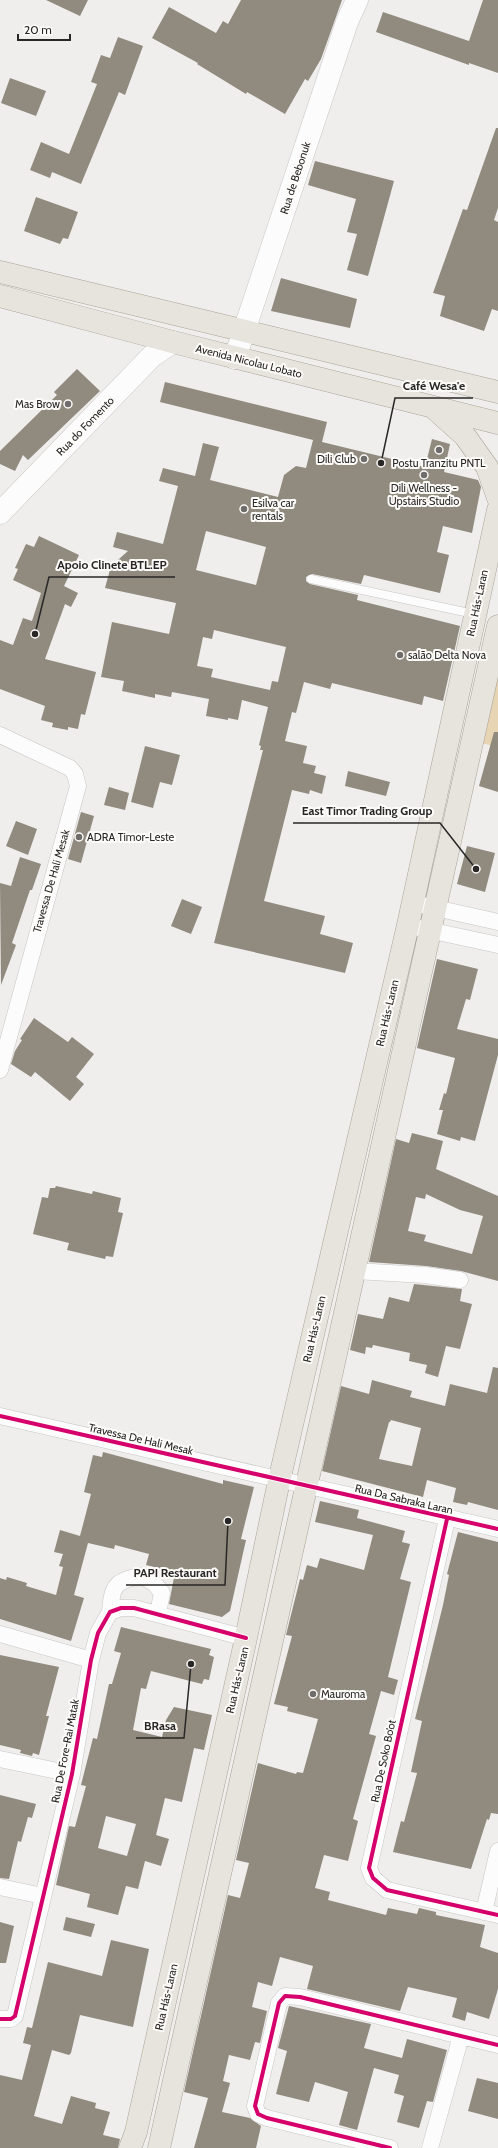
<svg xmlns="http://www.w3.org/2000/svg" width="498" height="2148" font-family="Cabin,sans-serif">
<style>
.green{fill:#e7d4b3}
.building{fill:#908a7f;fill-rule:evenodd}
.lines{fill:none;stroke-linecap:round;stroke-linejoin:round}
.lane-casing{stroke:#c7c6c5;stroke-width:9}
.street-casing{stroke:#c7c6c5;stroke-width:17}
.secondary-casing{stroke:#c7c6c5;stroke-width:23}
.primary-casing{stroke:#a8a297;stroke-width:23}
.lane{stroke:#fdfcfc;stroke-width:8}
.street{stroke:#fdfcfc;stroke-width:16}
.secondary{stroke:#fdfcfc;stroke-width:22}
.primary{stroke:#e7e4de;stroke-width:22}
.cycleway-casing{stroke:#fefcf9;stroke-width:6}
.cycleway{stroke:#d6006c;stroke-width:4}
.poi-dot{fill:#6e6d6b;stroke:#fefcf9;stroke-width:1.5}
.labels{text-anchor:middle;stroke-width:4;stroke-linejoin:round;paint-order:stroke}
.street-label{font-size:11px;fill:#282726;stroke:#fefcf9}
.poi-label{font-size:11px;fill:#282726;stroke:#fefcf9;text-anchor:start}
.leader{fill:none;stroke:#282726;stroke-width:1.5}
.callout-dot{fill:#282726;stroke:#fefcf9;stroke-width:1.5}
.callout-label{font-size:12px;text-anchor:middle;font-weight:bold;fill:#282726;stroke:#fefcf9;stroke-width:4;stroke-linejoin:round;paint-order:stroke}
</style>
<rect width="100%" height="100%" fill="#f0eeec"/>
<path class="green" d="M 498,671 L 498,747 L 481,743 Z"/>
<path class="building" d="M 46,0 L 88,0 L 80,16 Z
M 241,0 L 342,0 L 321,59 L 308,81 L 305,79 L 285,114 L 247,92 L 246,94 L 197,64 L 198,63 L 152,38 L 169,7 L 216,33 L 223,21 L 228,24 Z
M 483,0 L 498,0 L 498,73 L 469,63 L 469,65 L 376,32 L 383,12 L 469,41 Z
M 118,37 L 143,46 L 125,95 L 119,92 L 81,184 L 52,172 L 50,178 L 30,170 L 41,142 L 69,154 L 97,84 L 91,82 L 101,55 L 110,58 Z
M 10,78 L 46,91 L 36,116 L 1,103 Z
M 496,128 L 498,128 L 498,208 L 494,220 L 498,222 L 498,311 L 492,309 L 484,331 L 440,316 L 445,296 L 433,293 L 463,209 L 467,210 Z
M 315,161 L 394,181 L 368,276 L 347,270 L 357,234 L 347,232 L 356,199 L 308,185 Z
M 36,197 L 78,212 L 68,239 L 63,238 L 60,244 L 24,231 Z
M 281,278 L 357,299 L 350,328 L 271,311 Z
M 77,369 L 100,391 L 28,460 L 23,455 L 15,471 L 0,464 L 0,451 L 57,395 L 54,392 Z
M 165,382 L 327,422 L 322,442 L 425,467 L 432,439 L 450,444 L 444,472 L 478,480 L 481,487 L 472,533 L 443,526 L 437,552 L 449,555 L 440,593 L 364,575 L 361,584 L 312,574 L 306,577 L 306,581 L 310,584 L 358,595 L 357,600 L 460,626 L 443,701 L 424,696 L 422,705 L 332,683 L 330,689 L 304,682 L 296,713 L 292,712 L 285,741 L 307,746 L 303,763 L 316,766 L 314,773 L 326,776 L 322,794 L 310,790 L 309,794 L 292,790 L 264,901 L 325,916 L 320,934 L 353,943 L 345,973 L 214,943 L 263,750 L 260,750 L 261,746 L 259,745 L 268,707 L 242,700 L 238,720 L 228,718 L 228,720 L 206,716 L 209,699 L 172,692 L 171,697 L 155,694 L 155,698 L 122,691 L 124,681 L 101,677 L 112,622 L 169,634 L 176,603 L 105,588 L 111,566 L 128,551 L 113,547 L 117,532 L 163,544 L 178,486 L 159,481 L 163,468 L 195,476 L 203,443 L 219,447 L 210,480 L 278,497 L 284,475 L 296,466 L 306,468 L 313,440 L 160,402 ZM 206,531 L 266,547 L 256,585 L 196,570 ZM 214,630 L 286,647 L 278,682 L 272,681 L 270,690 L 211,677 L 213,669 L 197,666 L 203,637 L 212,639 Z
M 39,536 L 79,555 L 64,586 L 78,593 L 71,607 L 65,604 L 45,659 L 96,672 L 85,715 L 81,714 L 78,729 L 68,727 L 68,730 L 52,727 L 53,723 L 41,720 L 45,706 L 0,689 L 0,640 L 13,645 L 23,618 L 32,621 L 41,593 L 13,580 L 18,569 L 15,568 L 26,544 L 34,547 Z
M 494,732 L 498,732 L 498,792 L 479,786 Z
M 145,746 L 180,755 L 172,785 L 160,782 L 153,808 L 131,802 Z
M 348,771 L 390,782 L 386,796 L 345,786 Z
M 109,787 L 129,793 L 125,810 L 104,805 Z
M 81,812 L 94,816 L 81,863 L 68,859 Z
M 16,821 L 37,829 L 28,855 L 6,846 Z
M 467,846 L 495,853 L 485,892 L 457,884 Z
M 20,857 L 41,864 L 32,890 L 30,890 L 12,943 L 16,945 L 1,985 L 0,883 L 11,886 Z
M 182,899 L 202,907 L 191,934 L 171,926 Z
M 437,959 L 478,969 L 470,1000 L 466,999 L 457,1029 L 498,1039 L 498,1055 L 475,1141 L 461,1137 L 460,1141 L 437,1134 L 443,1110 L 439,1110 L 444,1093 L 446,1094 L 455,1058 L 417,1048 Z
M 34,1018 L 68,1042 L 72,1037 L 94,1054 L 76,1077 L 84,1084 L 70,1101 L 35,1072 L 31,1077 L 11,1064 L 15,1051 L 22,1040 L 20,1039 Z
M 412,1133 L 443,1141 L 436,1169 L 498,1196 L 498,1281 L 461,1271 L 426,1266 L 369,1262 L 396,1139 L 409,1143 ZM 426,1194 L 460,1210 L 483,1216 L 472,1254 L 424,1241 L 426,1235 L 408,1231 L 416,1197 L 425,1199 Z
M 56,1186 L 92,1194 L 93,1191 L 121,1198 L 118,1212 L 123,1213 L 113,1257 L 106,1256 L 105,1259 L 67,1250 L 69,1243 L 33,1234 L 42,1197 L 48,1198 L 50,1188 L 55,1188 Z
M 414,1284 L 462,1289 L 460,1301 L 472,1304 L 460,1349 L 446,1346 L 438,1377 L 425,1373 L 427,1365 L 409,1361 L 410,1353 L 373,1345 L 372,1348 L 366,1347 L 365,1354 L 350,1350 L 358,1314 L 383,1319 L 389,1297 L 409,1302 Z
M 493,1367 L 498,1368 L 498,1510 L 468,1502 L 467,1505 L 453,1502 L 456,1488 L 427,1480 L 423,1497 L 322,1471 L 341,1386 L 369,1394 L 372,1380 L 412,1391 L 410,1397 L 445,1406 L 450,1384 L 487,1393 ZM 391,1420 L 421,1428 L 412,1466 L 379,1459 L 389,1422 L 390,1422 Z
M 103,1452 L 223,1484 L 223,1480 L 254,1487 L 241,1539 L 246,1540 L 230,1611 L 222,1617 L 169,1604 L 175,1572 L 146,1565 L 149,1554 L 115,1545 L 114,1549 L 88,1543 L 74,1595 L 84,1598 L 71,1641 L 0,1619 L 0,1578 L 6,1580 L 7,1577 L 27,1583 L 26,1586 L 56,1595 L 63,1567 L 59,1566 L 63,1554 L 54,1552 L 60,1530 L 80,1536 L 91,1494 L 84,1492 L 93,1455 L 102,1457 Z
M 320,1501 L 359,1510 L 357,1518 L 405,1531 L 402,1542 L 410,1544 L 400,1579 L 411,1582 L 388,1677 L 398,1680 L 394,1695 L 381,1691 L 369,1734 L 376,1736 L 353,1819 L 358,1821 L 348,1861 L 324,1855 L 315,1888 L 330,1892 L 328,1900 L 386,1915 L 388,1908 L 417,1914 L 419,1908 L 436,1912 L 436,1915 L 485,1925 L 480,1947 L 498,1953 L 498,1989 L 489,2019 L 467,2012 L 465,2021 L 452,2017 L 457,1998 L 408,1987 L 400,2011 L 307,1989 L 313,1966 L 280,1957 L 272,1986 L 258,1982 L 252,2007 L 267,2011 L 260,2043 L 255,2042 L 250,2060 L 229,2055 L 223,2081 L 230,2083 L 222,2112 L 250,2118 L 261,2126 L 256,2148 L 194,2148 L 208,2098 L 184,2092 L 228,1895 L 240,1898 L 249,1863 L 236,1860 L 258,1763 L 296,1774 L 297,1772 L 303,1773 L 318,1719 L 287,1711 L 288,1707 L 274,1704 L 292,1636 L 286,1635 L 300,1579 L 303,1580 L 307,1565 L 317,1568 L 320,1558 L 364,1570 L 373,1535 L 315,1522 Z
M 458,1532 L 498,1542 L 498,1814 L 491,1813 L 489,1820 L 487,1819 L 471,1869 L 393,1852 L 401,1821 L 404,1822 L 417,1773 L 411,1772 L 422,1721 L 415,1719 L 443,1605 L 449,1575 L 447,1574 Z
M 121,1627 L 211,1649 L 209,1655 L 214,1657 L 209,1680 L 204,1679 L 202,1684 L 151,1671 L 146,1689 L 141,1688 L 133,1730 L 162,1737 L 166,1720 L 174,1707 L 212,1715 L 204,1750 L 194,1748 L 182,1802 L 165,1798 L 156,1835 L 169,1839 L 161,1866 L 145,1861 L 138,1889 L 126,1886 L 118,1915 L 87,1907 L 90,1894 L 56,1885 L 69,1826 L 75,1827 L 86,1786 L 81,1785 L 93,1738 L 97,1739 L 109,1684 L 112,1684 L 121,1653 L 114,1651 ZM 106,1816 L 136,1824 L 127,1856 L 98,1848 Z
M 0,1655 L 59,1667 L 46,1716 L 49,1716 L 39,1755 L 33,1753 L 32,1756 L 20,1753 L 21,1750 L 0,1745 Z
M 0,1795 L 36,1804 L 32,1818 L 28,1817 L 21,1842 L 18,1841 L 9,1879 L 0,1878 Z
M 66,1917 L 95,1924 L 91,1937 L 63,1930 Z
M 0,1922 L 14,1926 L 6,1963 L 0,1963 Z
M 111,1940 L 149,1949 L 133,2027 L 80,2015 L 71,2053 L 69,2055 L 52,2050 L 34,2116 L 62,2124 L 71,2096 L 96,2103 L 95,2108 L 110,2112 L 103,2135 L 120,2139 L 118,2148 L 0,2148 L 0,2075 L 22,2080 L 31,2045 L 23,2043 L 27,2027 L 32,2028 L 48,1962 L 102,1976 Z
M 289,2006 L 371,2024 L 364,2048 L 402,2058 L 407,2039 L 447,2050 L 433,2102 L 427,2101 L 419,2128 L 397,2122 L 404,2096 L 394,2093 L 399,2075 L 374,2068 L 357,2130 L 339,2125 L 348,2092 L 315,2082 L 309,2102 L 276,2094 L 287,2051 L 278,2048 Z
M 477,2078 L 498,2083 L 498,2119 L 468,2111 Z"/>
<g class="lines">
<defs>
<path id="lane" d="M 311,579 L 474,614"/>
<path id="street" d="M 0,735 L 70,768 L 75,774 L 78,786 L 0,1070
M 413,903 L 498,922
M 419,928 L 498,945
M 355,1271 L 425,1275 L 460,1280
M 0,1416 L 498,1529
M 447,1519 L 369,1868 L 373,1878 L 387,1890 L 498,1915
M 110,1612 C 112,1586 115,1580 142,1576 L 155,1584 L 162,1593 L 158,1613
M 0,1634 L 91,1660
M 0,1759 L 72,1774
M 0,1887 L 43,1896
M 484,1912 L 498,1851
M 0,2019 L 11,2019 L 15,2016 L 72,1774 L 91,1660 L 98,1633 L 110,1612 L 121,1608 L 134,1608 L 246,1638
M 390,2148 L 267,2118 L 258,2114 L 255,2106 L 279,2003 L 285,1996 L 300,1997 L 498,2045
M 430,2148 L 461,2036"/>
<path id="secondary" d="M 235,358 L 347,22 L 357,0
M 0,513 L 152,356 L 173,342"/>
<path id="primary" d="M 0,272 L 498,392
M 0,296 L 173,342 L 498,423
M 435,409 L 465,436 L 487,467 L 498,498
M 130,2148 L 136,2132 L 246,1638 L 279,1481 L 408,925 L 498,510
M 159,2148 L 498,626"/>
</defs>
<use href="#lane" class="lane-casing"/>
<use href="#street" class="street-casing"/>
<use href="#secondary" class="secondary-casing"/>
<use href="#primary" class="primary-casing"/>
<use href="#lane" class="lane"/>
<use href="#street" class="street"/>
<use href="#secondary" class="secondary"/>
<use href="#primary" class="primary"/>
<defs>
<path id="cycleway" d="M 0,1416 L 498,1529
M 447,1519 L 369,1868 L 373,1878 L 387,1890 L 498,1915
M 0,2019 L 11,2019 L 15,2016 L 72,1774 L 91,1660 L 98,1633 L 110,1612 L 121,1608 L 134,1608 L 246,1638
M 390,2148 L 267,2118 L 258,2114 L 255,2106 L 279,2003 L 285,1996 L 300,1997 L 498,2045"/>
</defs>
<use href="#cycleway" class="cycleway-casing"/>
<use href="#cycleway" class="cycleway"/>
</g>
<g class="poi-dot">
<circle cx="68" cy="404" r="4"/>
<circle cx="439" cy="450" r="4"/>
<circle cx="364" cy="459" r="4"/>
<circle cx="424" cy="475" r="4"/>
<circle cx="244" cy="509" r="4"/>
<circle cx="400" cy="655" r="4"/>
<circle cx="79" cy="837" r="4"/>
<circle cx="313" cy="1694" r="4"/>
</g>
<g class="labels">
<g class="street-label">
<text transform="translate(295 178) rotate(-72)" y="4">Rua de Bebonuk</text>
<text transform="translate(249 361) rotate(14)" y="4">Avenida Nicolau Lobato</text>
<text transform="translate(85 426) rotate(-46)" y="4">Rua do Fomento</text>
<text transform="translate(477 603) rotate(-78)" y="4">Rua Hás-Laran</text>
<text transform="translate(51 881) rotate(-74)" y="4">Travessa De Hali Mesak</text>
<text transform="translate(387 1013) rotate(-77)" y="4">Rua Hás-Laran</text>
<text transform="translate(314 1329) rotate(-77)" y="4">Rua Hás-Laran</text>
<text transform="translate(141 1439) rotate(13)" y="4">Travessa De Hali Mesak</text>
<text transform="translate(404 1499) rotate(13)" y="4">Rua Da Sabraka Laran</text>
<text transform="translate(237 1680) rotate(-77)" y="4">Rua Hás-Laran</text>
<text transform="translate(65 1751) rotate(-79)" y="4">Rua De Fore-Rai Matak</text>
<text transform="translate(383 1761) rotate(-78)" y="4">Rua De Soko Bo’ot</text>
<text transform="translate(166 1997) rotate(-77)" y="4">Rua Hás-Laran</text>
</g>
<g class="poi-label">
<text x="60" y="408" text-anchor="end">Mas Brow</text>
<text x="356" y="463" text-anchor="end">Dili Club</text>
<text x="439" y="467" text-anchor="middle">Postu Tranzitu PNTL</text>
<text x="424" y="492" text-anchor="middle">Dili Wellness -<tspan x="424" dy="13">Upstairs Studio</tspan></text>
<text x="252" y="507">Esilva car<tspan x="252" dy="13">rentals</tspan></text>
<text x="408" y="659">salão Delta Nova</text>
<text x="87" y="841">ADRA Timor-Leste</text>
<text x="321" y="1698">Mauroma</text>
</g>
</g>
<path class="leader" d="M381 463L395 398H473M35 634L49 577H175M476 869L440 823H293M228 1521L225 1585H126M191 1664L184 1738H136"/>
<g class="callout-dot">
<circle cx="381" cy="463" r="4"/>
<circle cx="35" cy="634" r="4"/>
<circle cx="476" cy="869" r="4"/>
<circle cx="228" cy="1521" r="4"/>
<circle cx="191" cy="1664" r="4"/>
</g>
<g class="callout-label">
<text x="434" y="390">Café Wesa'e</text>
<text x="112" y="569">Apoio Clinete BTL.EP</text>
<text x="367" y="815">East Timor Trading Group</text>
<text x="175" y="1577">PAPI Restaurant</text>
<text x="160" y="1730">BRasa</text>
</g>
<path d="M18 34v6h52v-6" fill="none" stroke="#282726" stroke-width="2"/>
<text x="24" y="34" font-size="12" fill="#282726" stroke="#fefcf9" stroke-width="3" paint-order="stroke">20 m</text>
</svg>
